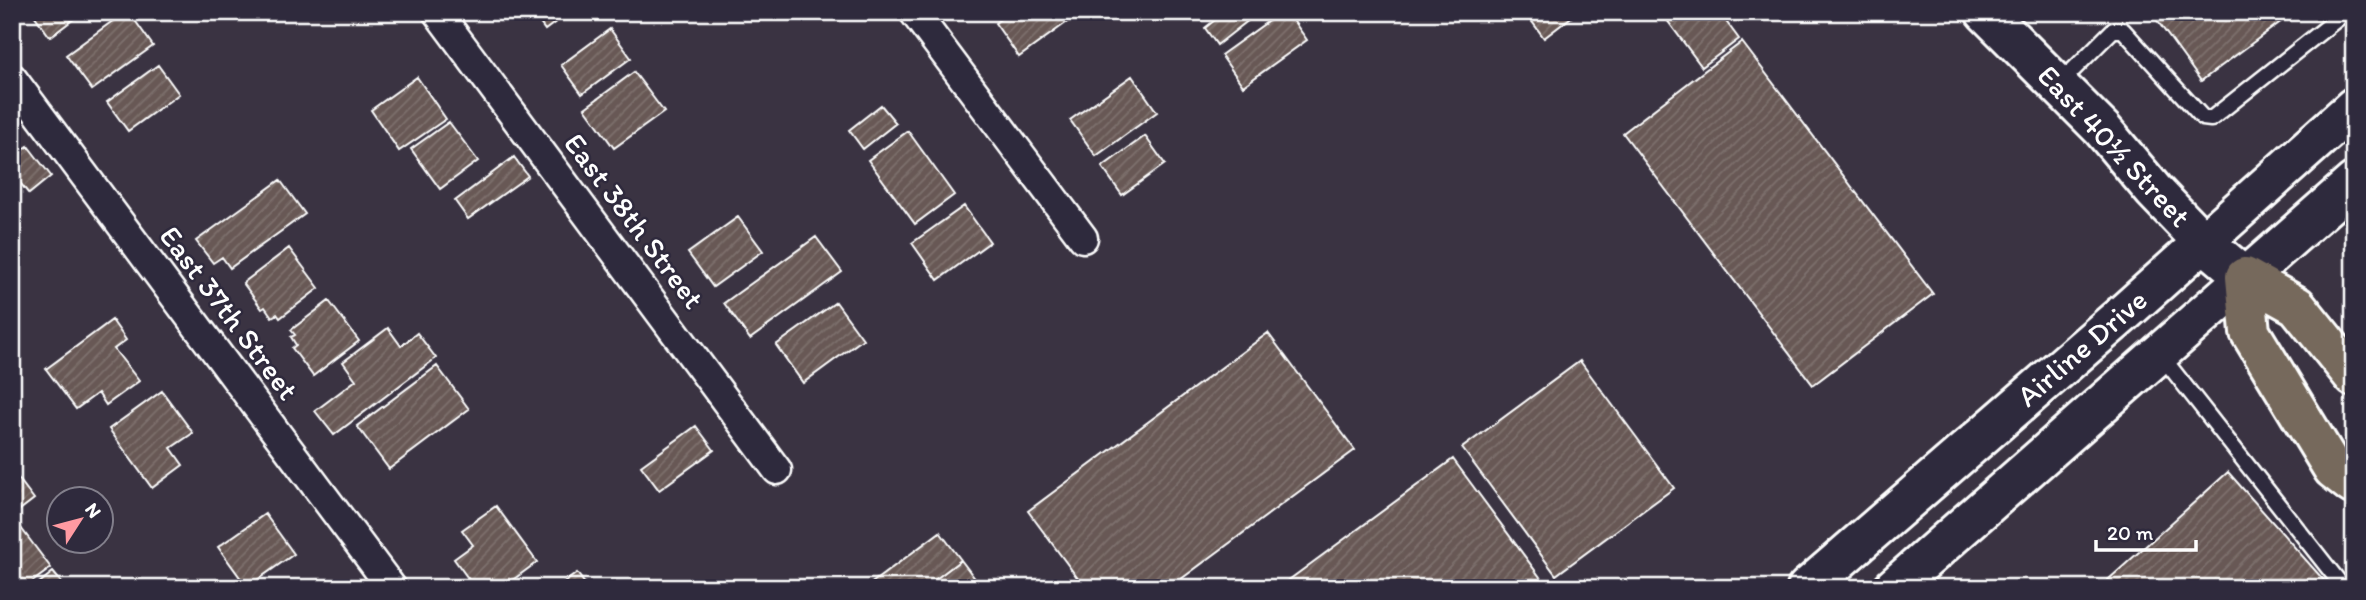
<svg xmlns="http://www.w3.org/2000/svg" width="2366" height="600" font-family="Itim,sans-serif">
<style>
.building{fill:url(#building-hatch);stroke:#fff;stroke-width:2}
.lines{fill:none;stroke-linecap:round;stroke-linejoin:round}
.lane-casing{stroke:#fff;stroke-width:19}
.street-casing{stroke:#fff;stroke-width:33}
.secondary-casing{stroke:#fff;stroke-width:44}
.highway-casing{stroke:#fff;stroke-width:44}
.lane{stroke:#2f2a3d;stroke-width:14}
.street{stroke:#2f2a3d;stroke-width:28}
.secondary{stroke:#2f2a3d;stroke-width:38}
.highway{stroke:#76695c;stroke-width:38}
.labels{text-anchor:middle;stroke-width:5;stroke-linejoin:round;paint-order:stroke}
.street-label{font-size:30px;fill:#fff;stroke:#2f2a3d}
</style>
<defs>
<pattern id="building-hatch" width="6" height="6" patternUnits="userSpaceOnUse" patternTransform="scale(1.75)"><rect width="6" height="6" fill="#675855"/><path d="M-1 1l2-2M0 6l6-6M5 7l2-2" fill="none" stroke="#7e716e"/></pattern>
</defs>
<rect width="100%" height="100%" fill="#3a3342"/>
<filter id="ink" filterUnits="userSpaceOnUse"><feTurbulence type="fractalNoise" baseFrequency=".0143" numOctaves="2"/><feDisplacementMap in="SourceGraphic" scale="14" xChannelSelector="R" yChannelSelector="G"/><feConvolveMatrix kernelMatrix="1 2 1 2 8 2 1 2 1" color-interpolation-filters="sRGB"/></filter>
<g filter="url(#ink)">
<path class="building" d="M 32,12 L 83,12 L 50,37 Z
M 125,12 L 129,12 L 153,46 L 92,90 L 66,55 Z
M 532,12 L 569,12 L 545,30 Z
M 1010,12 L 1065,12 L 1070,20 L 1019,57 L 995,23 Z
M 1225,12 L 1259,12 L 1217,45 L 1205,28 Z
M 1281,12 L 1287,12 L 1307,40 L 1243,86 L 1221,55 Z
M 1525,12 L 1578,12 L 1544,38 Z
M 1661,12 L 1719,12 L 1739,39 L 1702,67 Z
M 2151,12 L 2294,12 L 2201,81 Z
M 610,29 L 631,58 L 582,94 L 561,65 Z
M 1742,42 L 1933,294 L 1813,385 L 1623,133 Z
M 158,65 L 179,94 L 128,131 L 107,102 Z
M 634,72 L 664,112 L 614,148 L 585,108 Z
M 1132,76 L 1157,112 L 1096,156 L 1070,120 Z
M 417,77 L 446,119 L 399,151 L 371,110 Z
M 881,105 L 896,123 L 863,149 L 849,130 Z
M 449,122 L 478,161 L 440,189 L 411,149 Z
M 908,131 L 954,195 L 915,224 L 868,160 Z
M 1145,136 L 1165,164 L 1122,195 L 1102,167 Z
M 28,146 L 51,176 L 29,194 L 12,173 L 12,159 Z
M 514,157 L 528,176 L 468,219 L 455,201 Z
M 280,180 L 305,214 L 230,268 L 222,257 L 213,263 L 196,241 Z
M 964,206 L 990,242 L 938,280 L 912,243 Z
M 738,217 L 763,251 L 713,287 L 688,253 Z
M 816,237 L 842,272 L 750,339 L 724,303 Z
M 289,248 L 319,288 L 280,318 L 277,314 L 272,317 L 265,307 L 262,309 L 243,283 Z
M 329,301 L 359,341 L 313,376 L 292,348 L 296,345 L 291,337 L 295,335 L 291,330 Z
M 836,302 L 863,339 L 803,383 L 776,345 Z
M 112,320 L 126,340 L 114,349 L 139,381 L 106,405 L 98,393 L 76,409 L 46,369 Z
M 388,328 L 401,346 L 417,333 L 436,358 L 334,435 L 315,411 L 356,380 L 343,362 Z
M 1268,333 L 1355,450 L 1169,588 L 1085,588 L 1028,511 Z
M 1580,361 L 1674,488 L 1556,575 L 1462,448 Z
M 437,366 L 469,409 L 389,469 L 357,426 Z
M 162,391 L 193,433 L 171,448 L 183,465 L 152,488 L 109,429 Z
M 696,426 L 714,450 L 659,490 L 641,466 Z
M 1453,459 L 1548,588 L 1278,588 Z
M 12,470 L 34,499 L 12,516 Z
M 2228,472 L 2329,586 L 2099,588 Z
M 496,506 L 537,562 L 502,588 L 475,588 L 454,559 L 473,545 L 462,530 Z
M 265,514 L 294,554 L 247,587 L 218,547 Z
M 21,528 L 51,568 L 24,588 L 12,588 L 12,535 Z
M 940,532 L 961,560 L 924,588 L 865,588 Z
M 961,560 L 982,588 L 924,588 Z
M 53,572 L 66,588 L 33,588 Z
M 577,573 L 588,588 L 557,588 Z"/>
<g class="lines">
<defs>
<path id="lane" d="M 2060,83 L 2113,30 L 2123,30 L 2203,118 L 2211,119 L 2346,12
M 2160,354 L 2344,588"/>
<path id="street" d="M 437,12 L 777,470
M 914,12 L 1083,238
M 12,78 L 392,588"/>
<path id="secondary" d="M 1985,12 L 2102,129 L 2154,191 L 2201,240 L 2245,277
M 1807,588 L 2124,313 L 2354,107
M 1893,588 L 2354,182"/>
<path id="highway" d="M 2245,277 L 2250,332 L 2333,469 L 2352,484
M 2245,277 L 2297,306 L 2354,377"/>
</defs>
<use href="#lane" class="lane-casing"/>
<use href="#street" class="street-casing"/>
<use href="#secondary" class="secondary-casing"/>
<use href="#highway" class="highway-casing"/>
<use href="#lane" class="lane"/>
<use href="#street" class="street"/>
<use href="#secondary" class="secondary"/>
<use href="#highway" class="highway"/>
</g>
</g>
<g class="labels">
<g class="street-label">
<text transform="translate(2114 146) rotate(47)" y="10">East 40½ Street</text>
<text transform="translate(634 221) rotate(53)" y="10">East 38th Street</text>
<text transform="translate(229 313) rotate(53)" y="10">East 37th Street</text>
<text transform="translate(2082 348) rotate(-41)" y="10">Airline Drive</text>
</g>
</g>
<rect width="2366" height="600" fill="none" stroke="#2f2a3d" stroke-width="42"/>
<rect x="21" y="21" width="2324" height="558" fill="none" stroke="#fff" stroke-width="2.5" filter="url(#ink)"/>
<g transform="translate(80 520) rotate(54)"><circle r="33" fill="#2f2a3d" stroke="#827f8b" stroke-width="2"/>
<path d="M0-5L12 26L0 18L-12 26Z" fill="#ff9aa2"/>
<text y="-10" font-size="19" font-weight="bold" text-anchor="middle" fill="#ffffff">N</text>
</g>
<path d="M2096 540v10h100v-10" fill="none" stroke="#ffffff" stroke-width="3.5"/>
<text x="2107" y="540" font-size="21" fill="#ffffff" stroke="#2f2a3d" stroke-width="5" paint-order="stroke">20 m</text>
</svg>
